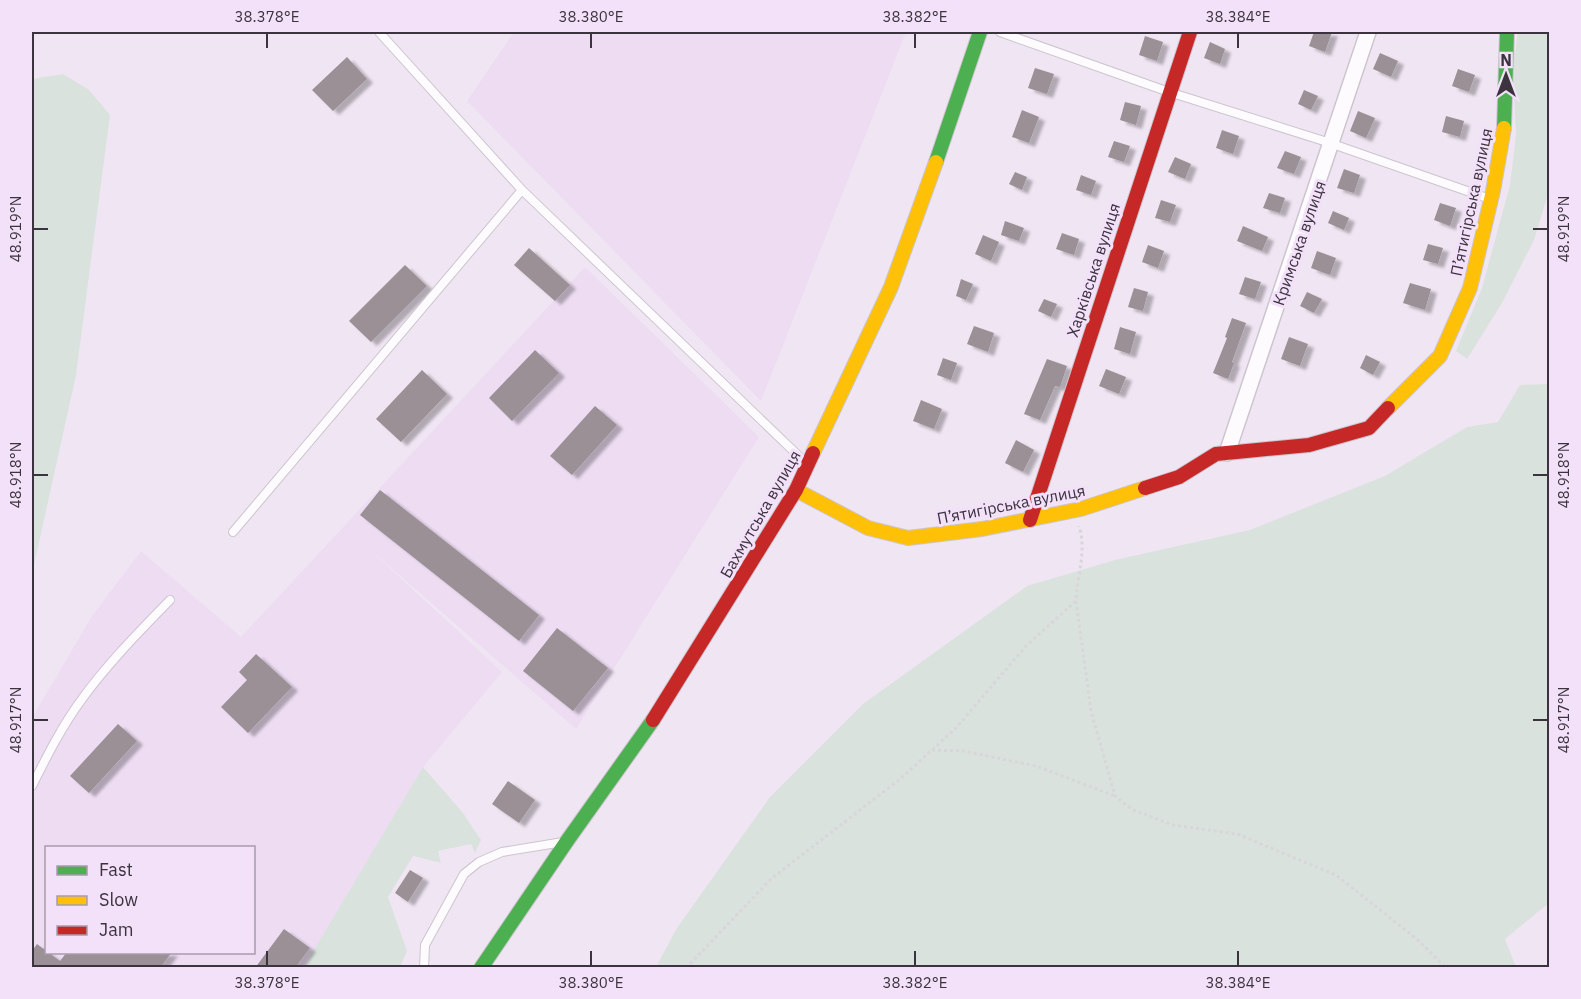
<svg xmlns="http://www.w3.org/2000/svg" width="1581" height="999" font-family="'IBM Plex Sans',sans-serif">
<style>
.built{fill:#eddcf2;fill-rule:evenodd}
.green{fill:#d9e2dd}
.building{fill:#9a9095;filter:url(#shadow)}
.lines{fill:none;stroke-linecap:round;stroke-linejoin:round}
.lane-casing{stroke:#ccc4ce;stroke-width:10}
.street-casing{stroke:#ccc4ce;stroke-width:18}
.fast-casing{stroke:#ccc4ce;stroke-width:16}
.slow-casing{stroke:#ccc4ce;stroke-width:16}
.jam-casing{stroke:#ccc4ce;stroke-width:16}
.path{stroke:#d9d6da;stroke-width:3;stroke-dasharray:3 3;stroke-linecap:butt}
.lane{stroke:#fdfbfd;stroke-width:8}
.street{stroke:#fdfbfd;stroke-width:15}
.fast{stroke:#4caf50;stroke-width:14}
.slow{stroke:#ffc107;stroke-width:14}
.jam{stroke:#c62828;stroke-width:14}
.ticks{fill:none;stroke:#3b333d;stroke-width:2}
.labels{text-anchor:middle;stroke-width:6;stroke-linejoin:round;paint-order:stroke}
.street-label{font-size:16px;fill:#3b333d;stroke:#f3e0f9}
.neatline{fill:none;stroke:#3b333d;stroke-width:2}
.ticks-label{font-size:15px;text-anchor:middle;fill:#3b333d}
</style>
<defs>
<filter id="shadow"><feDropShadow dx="6" dy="4" stdDeviation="1.5" flood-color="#0004"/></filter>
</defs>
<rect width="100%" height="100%" fill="#f0e6f3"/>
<path class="built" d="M 514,32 L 906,32 L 761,401 L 467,101 Z
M 585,267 L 759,437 L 576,729 L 367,547 L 502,672 L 423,767 L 306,964 L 309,967 L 32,968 L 32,718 L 92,616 L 141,551 L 241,637 ZM 46,848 L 254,848 L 254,952 L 46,952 Z"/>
<path class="green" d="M 1518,32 L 1549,32 L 1549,191 L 1534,240 L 1502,303 L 1467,359 L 1456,351 L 1482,288 L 1510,185 L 1516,135 L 1513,69 Z
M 63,74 L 89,90 L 110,115 L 76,375 L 32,574 L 32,79 Z
M 1549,384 L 1549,903 L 1505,939 L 1516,967 L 656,967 L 677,928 L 770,797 L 863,704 L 1027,586 L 1115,560 L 1250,530 L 1385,476 L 1467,427 L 1498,422 L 1520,385 Z
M 423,767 L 463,813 L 481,840 L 475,853 L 471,844 L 438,851 L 441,863 L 413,856 L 388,897 L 407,951 L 400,967 L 309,967 L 305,965 Z"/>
<path class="building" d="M 1314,32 L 1332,32 L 1325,52 L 1309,46 Z
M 1145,36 L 1163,42 L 1157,61 L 1139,55 Z
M 1210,42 L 1225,49 L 1220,64 L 1204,58 Z
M 1380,53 L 1398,61 L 1391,77 L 1373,69 Z
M 347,57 L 367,79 L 333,111 L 312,90 Z
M 1035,68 L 1054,74 L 1047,94 L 1028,88 Z
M 1458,69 L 1475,75 L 1469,92 L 1452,86 Z
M 1304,90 L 1318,96 L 1311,110 L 1298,104 Z
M 1125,102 L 1141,106 L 1136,125 L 1120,120 Z
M 1022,110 L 1039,117 L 1029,143 L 1012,137 Z
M 1358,111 L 1375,118 L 1366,138 L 1350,131 Z
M 1446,116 L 1464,121 L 1460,137 L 1442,132 Z
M 1222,130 L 1239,136 L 1233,154 L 1216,148 Z
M 1114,141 L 1130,146 L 1124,162 L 1108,157 Z
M 1285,151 L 1301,157 L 1294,174 L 1277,168 Z
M 1175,157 L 1191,164 L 1185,179 L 1168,172 Z
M 1344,169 L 1360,175 L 1354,193 L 1337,188 Z
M 1015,172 L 1027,177 L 1022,190 L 1009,184 Z
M 1081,175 L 1096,181 L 1091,195 L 1076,190 Z
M 1269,193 L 1285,198 L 1280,213 L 1263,208 Z
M 1161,200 L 1176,205 L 1170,222 L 1155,218 Z
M 1440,203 L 1456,208 L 1450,226 L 1434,220 Z
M 1333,211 L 1349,218 L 1344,230 L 1328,223 Z
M 1005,221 L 1024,228 L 1019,241 L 1001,235 Z
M 1243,226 L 1268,237 L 1262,251 L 1237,241 Z
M 1062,233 L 1079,239 L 1074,255 L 1056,249 Z
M 983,235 L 999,242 L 991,261 L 975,254 Z
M 1428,244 L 1443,248 L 1438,264 L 1423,260 Z
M 1148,245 L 1164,251 L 1158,268 L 1142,262 Z
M 529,248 L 570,285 L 555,301 L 514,265 Z
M 1317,251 L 1336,258 L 1330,275 L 1311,268 Z
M 405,265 L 427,286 L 371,342 L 349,321 Z
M 1245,277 L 1261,282 L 1255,299 L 1239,294 Z
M 961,279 L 973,284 L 966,300 L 956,296 Z
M 1410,283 L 1431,289 L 1425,310 L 1403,303 Z
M 1134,288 L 1148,292 L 1143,311 L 1128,307 Z
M 1307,292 L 1322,299 L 1314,313 L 1300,306 Z
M 1044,299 L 1057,304 L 1051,317 L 1038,311 Z
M 1232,318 L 1246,323 L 1232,362 L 1234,363 L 1228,379 L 1213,373 L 1227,338 L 1225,337 Z
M 974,326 L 994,333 L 988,352 L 967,344 Z
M 1120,327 L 1136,332 L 1130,354 L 1114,349 Z
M 1289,337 L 1308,344 L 1300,366 L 1281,359 Z
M 535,350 L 559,373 L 512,421 L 489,398 Z
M 1366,355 L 1380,362 L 1373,375 L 1360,368 Z
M 943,358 L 957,363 L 951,380 L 937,375 Z
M 1047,359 L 1067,366 L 1060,387 L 1055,386 L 1040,420 L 1024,414 Z
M 1106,369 L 1126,377 L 1119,394 L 1099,386 Z
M 422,370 L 447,394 L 401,442 L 376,419 Z
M 921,400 L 942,409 L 934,429 L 913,421 Z
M 595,406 L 617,425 L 572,475 L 550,456 Z
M 1016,440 L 1034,450 L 1023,472 L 1005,463 Z
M 380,490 L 539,615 L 519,641 L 360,515 Z
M 557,628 L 608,668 L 573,711 L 523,671 Z
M 256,654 L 292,687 L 248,733 L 221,707 L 247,680 L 239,672 Z
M 118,724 L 137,741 L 89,793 L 70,776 Z
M 508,781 L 535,800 L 519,823 L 492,804 Z
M 410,870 L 423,878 L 408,902 L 395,893 Z
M 284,929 L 310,948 L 295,968 L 255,968 Z
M 37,944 L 60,961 L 67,952 L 172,952 L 160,968 L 32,968 L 32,951 Z"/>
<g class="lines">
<defs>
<path id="lane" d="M 379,32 L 522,190 L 806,463
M 1000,32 L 1169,92 L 1324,141 L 1490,199
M 233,532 L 522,190
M 32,786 C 47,756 62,726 82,699 C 108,663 140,631 170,600
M 424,968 L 425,945 L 464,874 L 479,862 L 502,852 L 563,842"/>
<path id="street" d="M 1227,453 L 1368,32"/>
<path id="fast" d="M 1504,128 L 1507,32
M 936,162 L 980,32
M 481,968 L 567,841 L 653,720"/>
<path id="slow" d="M 1388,408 L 1440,356 L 1470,288 L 1493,191 L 1504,128
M 813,453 L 891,287 L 936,162
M 796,490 L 868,528 L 908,538 L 982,529 L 1081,509 L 1145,488"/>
<path id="jam" d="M 1145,488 L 1179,477 L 1216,454 L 1309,445 L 1369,428 L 1388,408
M 1030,520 L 1190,32
M 653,720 L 796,490 L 813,453"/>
</defs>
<use href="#lane" class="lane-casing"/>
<use href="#street" class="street-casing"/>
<use href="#fast" class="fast-casing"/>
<use href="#slow" class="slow-casing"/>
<use href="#jam" class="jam-casing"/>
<path class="path" d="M 1076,601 L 1091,711 L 1115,796 L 1133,810 L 1173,825 L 1237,834 L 1336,875 L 1418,940 L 1446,968
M 932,750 L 963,751 L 1036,766 L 1115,796
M 686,968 L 772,878 L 899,780 L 956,728 L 1026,646 L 1076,601 C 1077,576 1087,550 1079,526"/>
<use href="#lane" class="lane"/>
<use href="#street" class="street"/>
<use href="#fast" class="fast"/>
<use href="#slow" class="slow"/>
<use href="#jam" class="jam"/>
</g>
<path class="ticks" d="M 267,33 L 267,48M 591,33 L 591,48M 915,33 L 915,48M 1238,33 L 1238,48M 33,229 L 48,229M 1533,229 L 1548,229M 33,475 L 48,475M 1533,475 L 1548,475M 33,720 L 48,720M 1533,720 L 1548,720M 267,951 L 267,966M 591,951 L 591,966M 915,951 L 915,966M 1238,951 L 1238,966"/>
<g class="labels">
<g class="street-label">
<text transform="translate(1471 202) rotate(-78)" y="6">П’ятигірська вулиця</text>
<text transform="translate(1299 243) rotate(-71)" y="6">Кримська вулиця</text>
<text transform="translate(1093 270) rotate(-72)" y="6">Харківська вулиця</text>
<text transform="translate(1011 504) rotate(-11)" y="6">П’ятигірська вулиця</text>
<text transform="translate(760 514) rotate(-60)" y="6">Бахмутська вулиця</text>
</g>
</g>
<rect width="1581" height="999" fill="none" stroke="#f3e0f9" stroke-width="66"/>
<rect x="45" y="846" width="210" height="108" fill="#f3e0f9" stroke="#a99bae" stroke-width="1.5"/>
<rect x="57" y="866" width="30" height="9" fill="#4caf50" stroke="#a99bae" stroke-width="1.5"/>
<text x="99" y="876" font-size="18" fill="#3b333d">Fast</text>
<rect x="57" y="896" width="30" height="9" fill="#ffc107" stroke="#a99bae" stroke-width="1.5"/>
<text x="99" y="906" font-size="18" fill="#3b333d">Slow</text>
<rect x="57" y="926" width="30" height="9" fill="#c62828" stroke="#a99bae" stroke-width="1.5"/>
<text x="99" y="936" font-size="18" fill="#3b333d">Jam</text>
<g transform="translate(1506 75)" stroke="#f3e0f9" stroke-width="4.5" paint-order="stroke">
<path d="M0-4.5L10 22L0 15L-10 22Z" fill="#3b333d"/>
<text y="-9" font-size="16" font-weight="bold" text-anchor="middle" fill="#3b333d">N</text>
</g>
<rect x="33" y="33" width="1515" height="933" class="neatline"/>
<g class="ticks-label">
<text x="267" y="22">38.378°E</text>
<text x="591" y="22">38.380°E</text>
<text x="915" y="22">38.382°E</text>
<text x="1238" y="22">38.384°E</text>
<text transform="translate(16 229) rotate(-90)" y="5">48.919°N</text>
<text transform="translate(1564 229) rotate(-90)" y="5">48.919°N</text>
<text transform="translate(16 475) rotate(-90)" y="5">48.918°N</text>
<text transform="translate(1564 475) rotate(-90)" y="5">48.918°N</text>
<text transform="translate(16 720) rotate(-90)" y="5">48.917°N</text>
<text transform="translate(1564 720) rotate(-90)" y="5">48.917°N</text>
<text x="267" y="988">38.378°E</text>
<text x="591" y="988">38.380°E</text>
<text x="915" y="988">38.382°E</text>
<text x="1238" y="988">38.384°E</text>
</g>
</svg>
